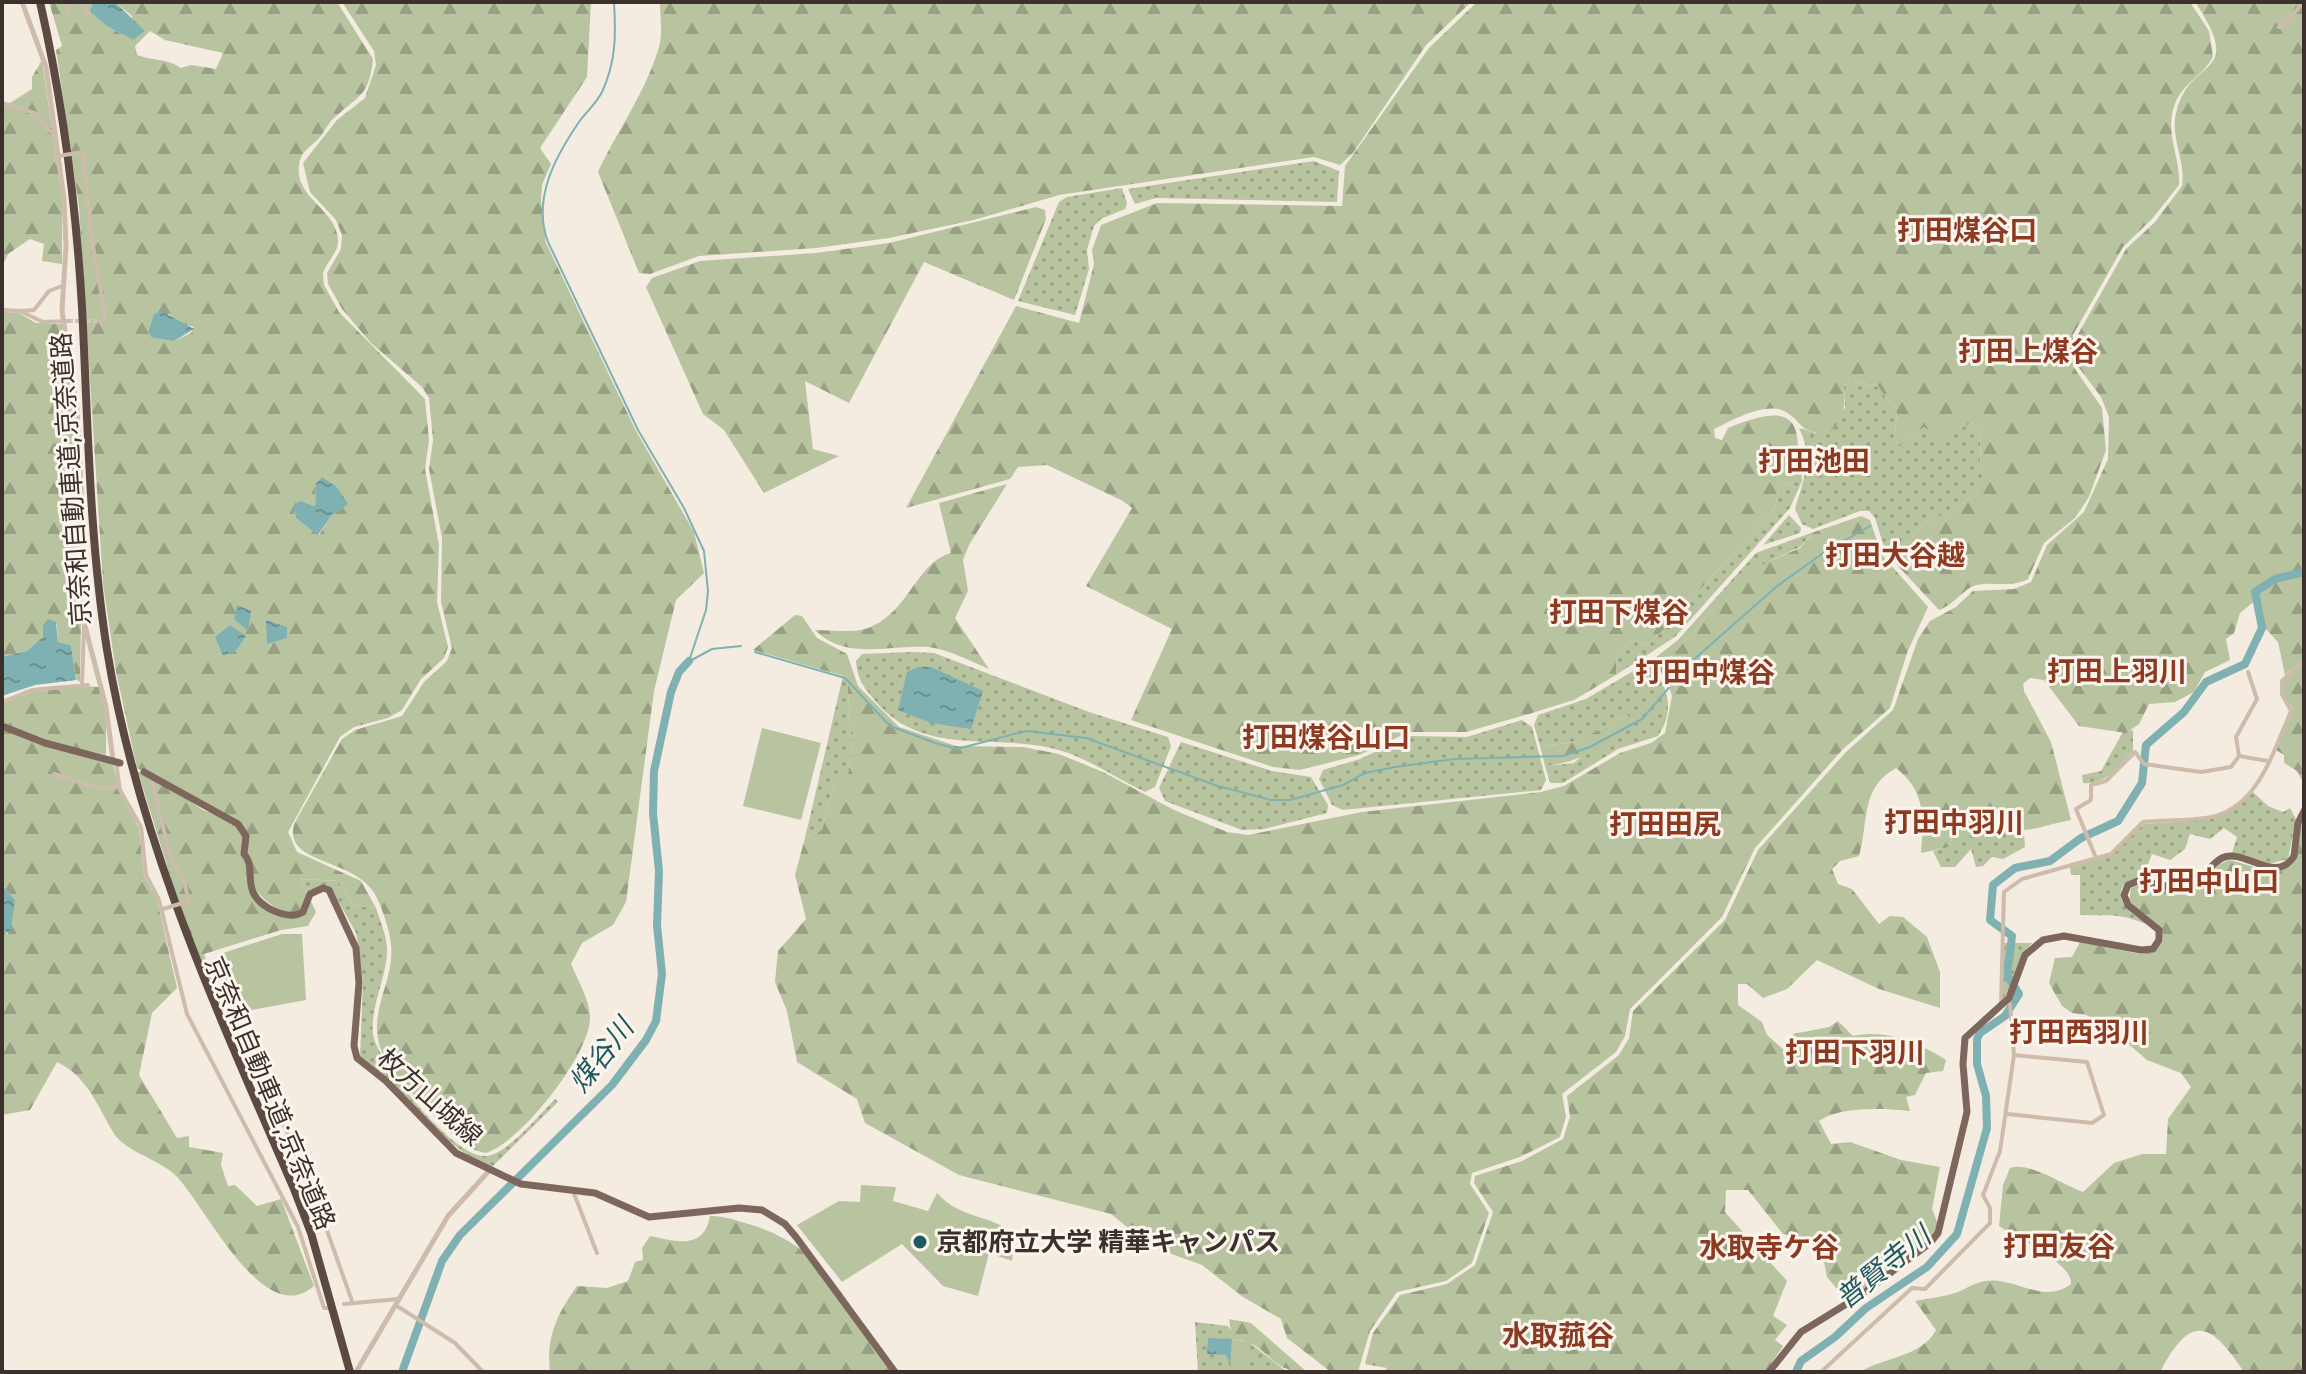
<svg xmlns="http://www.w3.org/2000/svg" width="2306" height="1374" font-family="Inter,'Noto Sans JP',sans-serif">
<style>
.grass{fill:url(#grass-dots)}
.forest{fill:url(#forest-firs);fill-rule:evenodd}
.park{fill:#b8c4a0}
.water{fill:url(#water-ripples)}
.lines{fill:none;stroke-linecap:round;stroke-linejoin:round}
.stream{stroke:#7fb0b2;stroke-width:2}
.river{stroke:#7fb0b2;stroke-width:8}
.minor-tunnel{stroke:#cfc6bd;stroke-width:4;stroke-dasharray:4 2;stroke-linecap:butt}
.minor{stroke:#cdbbac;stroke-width:4}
.tertiary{stroke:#cdbbac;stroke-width:5}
.primary{stroke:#7d675c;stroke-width:7}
.motorway{stroke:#5c4a42;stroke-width:8}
.minor-bridge{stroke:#cdbbac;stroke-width:4}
.poi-dot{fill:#1f5a5e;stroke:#fbf5ee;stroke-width:3}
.labels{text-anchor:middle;stroke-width:6;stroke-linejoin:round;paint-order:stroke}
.street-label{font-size:26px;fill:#3b302b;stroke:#fbf5ee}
.poi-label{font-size:26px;font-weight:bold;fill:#3b302b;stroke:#fbf5ee;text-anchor:start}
.neighbourhood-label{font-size:28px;font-weight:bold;fill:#8c3b22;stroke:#fbf5ee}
.water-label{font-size:28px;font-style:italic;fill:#1f5a5e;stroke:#fbf5ee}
</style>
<defs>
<pattern id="grass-dots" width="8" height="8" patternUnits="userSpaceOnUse" patternTransform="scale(2)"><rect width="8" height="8" fill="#b8c4a0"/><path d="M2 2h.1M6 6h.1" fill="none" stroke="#97a083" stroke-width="1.8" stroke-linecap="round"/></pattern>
<pattern id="forest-firs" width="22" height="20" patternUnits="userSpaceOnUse" patternTransform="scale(2)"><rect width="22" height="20" fill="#b8c4a0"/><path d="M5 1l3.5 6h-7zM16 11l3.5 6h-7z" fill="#97a083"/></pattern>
<pattern id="water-ripples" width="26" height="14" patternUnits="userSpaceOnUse" patternTransform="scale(2)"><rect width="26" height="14" fill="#7fb0b2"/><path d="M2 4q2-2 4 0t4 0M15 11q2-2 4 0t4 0" fill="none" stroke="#699091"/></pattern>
</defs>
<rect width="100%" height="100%" fill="#f4ebe1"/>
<path class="grass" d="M 1314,161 L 1339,171 L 1337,202 L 1156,198 L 1135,204 L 1128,189 Z
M 1122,188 L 1127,203 L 1125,209 L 1101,219 L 1094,226 L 1087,250 L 1089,269 L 1075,315 L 1018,301 L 1059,202 L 1067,197 Z
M 1852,381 L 1878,386 L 1897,413 L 1894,440 L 1901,445 L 1924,427 L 1971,422 L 1981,432 L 1980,467 L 1986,485 L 1957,508 L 1922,525 L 1909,541 L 1886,553 L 1875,518 L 1869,511 L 1860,511 L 1813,529 L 1802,524 L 1795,509 C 1803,481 1814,457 1799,428 L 1816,433 L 1845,408 L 1844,386 Z
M 1800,447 L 1802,481 L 1790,508 L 1675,637 L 1616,675 L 1617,652 L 1632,641 L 1649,645 L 1775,508 L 1779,486 L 1795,482 Z
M 1789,515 L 1801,528 L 1800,533 L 1763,545 Z
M 1814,532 L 1800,547 L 1772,560 L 1711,611 L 1672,656 L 1656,666 L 1655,658 L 1678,640 L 1756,553 Z
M 912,652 L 934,653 L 1089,712 L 1168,737 L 1171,746 L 1155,787 L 1145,792 C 1113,777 1086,756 1051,748 C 991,734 924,756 877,703 C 865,689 857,680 856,661 L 862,654 Z
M 1650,666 C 1669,685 1675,712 1658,736 L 1618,749 L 1563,783 L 1550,783 L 1545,766 L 1574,763 L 1628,715 L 1575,742 L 1540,746 L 1534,725 L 1538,715 L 1586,699 L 1640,667 Z
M 843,676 L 847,677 L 852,753 L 848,775 L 833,787 L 822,830 L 805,838 Z
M 1522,720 L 1532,727 L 1546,780 L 1541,790 L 1343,810 L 1332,805 L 1319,779 L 1323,770 L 1360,759 L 1409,736 L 1467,737 Z
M 2133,730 L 2133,751 C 2117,767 2107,785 2083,783 L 2082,775 L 2101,771 L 2123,732 Z
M 1181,742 L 1272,771 L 1311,777 L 1328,805 L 1327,813 L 1264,829 L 1242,830 L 1165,801 L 1159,788 Z
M 2252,791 L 2268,806 L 2283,812 L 2290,808 L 2296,819 L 2288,859 L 2268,864 L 2232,853 L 2237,837 L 2224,828 L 2210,839 L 2190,834 L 2185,849 L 2170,860 L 2152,854 L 2142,879 C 2134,879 2128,879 2123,886 C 2112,905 2141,918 2153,927 C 2119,912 2114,916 2080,915 L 2080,875 L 2071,875 L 2070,867 L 2111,855 L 2144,824 C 2183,821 2225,824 2252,791 Z
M 1989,809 L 2011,829 L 2024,833 L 2025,847 L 2003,859 L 1992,857 L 1983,866 L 1976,867 L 1971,849 L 1955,867 L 1941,867 L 1933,851 L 1950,847 L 1957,814 Z
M 301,879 L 338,881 L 353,905 L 376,908 C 380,921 387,936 387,950 C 387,978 370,1005 373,1034 C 377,1063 454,1158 485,1156 C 506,1156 540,1114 555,1099 L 558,1102 L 493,1166 C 461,1164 390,1081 360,1056 L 363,982 L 359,948 L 356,933 L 331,888 L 322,885 L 306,892 Z
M 2004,943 L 2032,943 C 2015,960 2016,983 2002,1001 Z
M 1195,1322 L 1228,1326 L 1234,1336 L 1234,1372 L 1198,1372 Z
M 1249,1342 L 1287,1372 L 1234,1372 L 1249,1370 Z"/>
<path class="forest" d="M 49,2 L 93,2 L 91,11 L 105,25 L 133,40 L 132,16 L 115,2 L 337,2 L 373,59 C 369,97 359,95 335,117 C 328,123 325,131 320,137 C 313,145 303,150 300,160 C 290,197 337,208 338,240 C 339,252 327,261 323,273 L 324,285 L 339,312 L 425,399 L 429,440 L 425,469 L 439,545 L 437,602 L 448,647 L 444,658 L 421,679 L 402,710 L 388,718 L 354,727 L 340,737 L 288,832 L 297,852 L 361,881 L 376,908 L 353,905 L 338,881 L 301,879 L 307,894 L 304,908 L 287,915 C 235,885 256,870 239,823 L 137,768 L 116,672 L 103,584 L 79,207 L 56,50 L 62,46 ZM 150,31 L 165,40 L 223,53 L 216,69 L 191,65 L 181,68 C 166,58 152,61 137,55 L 135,46 ZM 168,313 L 177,323 L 194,327 L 191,333 L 174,341 ZM 322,477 L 336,486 L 347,504 L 331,516 L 319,535 L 296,518 L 294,512 L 306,503 L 315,506 L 316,483 Z
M 342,2 L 591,2 L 587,77 L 540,148 L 551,164 L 542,185 L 541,201 L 546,243 L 636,431 L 694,532 L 704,573 L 676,600 L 654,691 L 626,902 L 613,925 L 582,943 L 571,964 C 578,981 589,998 590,1017 C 591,1054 521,1142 486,1153 C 464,1150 448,1129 433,1114 C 414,1095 389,1073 380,1047 C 368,1011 395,980 391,945 C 390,931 383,911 377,898 C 357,856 283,867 294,824 L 342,739 L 355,730 L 402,716 L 424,682 L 447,661 L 452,648 L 441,602 L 442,538 L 429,469 L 433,440 L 429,398 L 422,387 L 371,343 L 342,309 L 328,284 L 327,273 L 341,249 L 342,235 L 336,220 L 310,192 L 303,163 L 337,120 L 365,98 L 376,65 L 374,51 Z
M 660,2 L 1471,2 L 1426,45 L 1353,153 L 1340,165 L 1314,157 L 1059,195 L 974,220 L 889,238 L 816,248 L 699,256 L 650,274 L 639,273 L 598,172 C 617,131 646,92 659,47 C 663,33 660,16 660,2 Z
M 1477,2 L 2190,2 L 2209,31 L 2213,57 C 2204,74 2186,82 2177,99 C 2162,129 2181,156 2179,185 L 2152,219 L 2123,247 L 2073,335 L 2073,366 L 2102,408 L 2106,450 L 2089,497 L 2075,518 L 2044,543 L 2028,579 C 2012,588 1994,581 1977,585 C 1965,587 1954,605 1939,610 L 1886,553 L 1909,541 L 1922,525 L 1957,508 L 1985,485 L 1980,467 L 1981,432 L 1971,422 L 1944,440 L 1924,427 L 1901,445 L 1894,440 L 1897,413 L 1878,386 L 1852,381 L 1844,386 C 1845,406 1845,419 1829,433 C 1798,433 1806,425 1786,412 C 1768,400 1730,421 1714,429 L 1715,438 L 1722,440 L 1728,428 C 1792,402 1805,415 1795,482 L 1779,486 L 1775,508 L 1649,645 L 1632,641 L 1617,652 L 1616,675 L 1574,700 L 1529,714 L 1466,732 L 1409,732 L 1359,755 L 1300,770 L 1273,767 L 1131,720 L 1172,629 L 1086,586 L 1132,508 L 1123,501 L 1047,465 L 1018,467 L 1010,479 L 906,508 L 1016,306 L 1079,323 L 1094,264 L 1092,250 L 1101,225 L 1157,203 L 1342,206 L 1345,166 L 1429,48 Z
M 2195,2 L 2304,2 L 2304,658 L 2285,675 L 2278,642 L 2264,627 L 2257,599 L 2240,613 L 2234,633 L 2226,639 L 2230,660 L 2205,672 L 2194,692 L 2175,702 L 2149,704 L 2139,724 L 2126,733 L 2079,726 L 2044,680 L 2030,678 L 2023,684 L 2024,691 L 2051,742 L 2071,820 C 2031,827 2021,842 1989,810 L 1957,814 L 1950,847 L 1921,853 C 1924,817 1926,792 1896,768 C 1860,788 1869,821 1859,856 L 1840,861 L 1832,869 L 1838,884 L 1852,889 L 1879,924 L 1890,916 L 1903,917 L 1927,937 L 1940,972 L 1940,1008 L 1879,989 L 1817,960 L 1787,989 L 1763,998 L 1747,984 L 1738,984 L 1738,1005 L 1762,1022 L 1767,1035 L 1784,1050 L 1793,1045 L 1793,1034 L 1829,1027 L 1838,1021 L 1853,1036 C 1887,1029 1917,1042 1946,1060 L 1943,1071 L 1926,1073 L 1915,1095 L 1906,1097 L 1910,1111 C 1885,1108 1839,1106 1819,1121 L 1831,1144 L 1850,1142 L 1901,1160 L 1940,1167 L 1932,1209 L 1939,1227 L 1928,1241 L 1857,1294 L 1852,1287 L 1837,1289 L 1827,1277 L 1823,1256 L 1811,1243 L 1783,1234 L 1748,1190 L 1726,1190 L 1725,1212 L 1787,1281 L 1773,1316 L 1787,1325 L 1775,1340 L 1783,1346 L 1766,1372 L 1384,1372 L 1387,1368 L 1365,1364 L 1373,1333 L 1400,1295 L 1447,1284 L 1475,1265 L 1493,1212 L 1474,1183 L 1475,1176 L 1522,1161 L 1563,1139 L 1570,1117 L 1567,1096 L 1619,1055 L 1629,1038 L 1633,1011 L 1725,920 L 1758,850 L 1846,752 L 1893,710 L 1918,639 L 1930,621 L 1956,607 L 1973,591 L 2014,589 L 2031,582 L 2047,545 L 2084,512 L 2108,459 L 2109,417 L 2101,397 L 2077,365 L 2077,336 L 2126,249 L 2155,222 L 2182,186 C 2186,161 2170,138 2176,113 C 2189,55 2247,80 2195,2 Z
M 42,60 L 62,199 L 62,264 L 42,261 L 44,244 L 30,239 L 8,254 L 2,267 L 2,108 L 32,89 L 32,77 Z
M 1036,207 L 1045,210 L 1046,219 L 1014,300 L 924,262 L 849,403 L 805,381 L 813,449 L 839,456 L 764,493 L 724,430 L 703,414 L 646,287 L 652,278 L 700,261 L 816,253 L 889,243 Z
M 2,312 L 19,313 L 36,323 L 62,324 L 77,432 L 75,465 L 79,509 L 73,567 L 81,620 L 80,682 L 76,679 L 71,645 L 58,642 L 57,624 L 43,625 L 43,638 L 27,651 L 2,657 Z
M 1007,484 L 969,545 L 963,560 L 968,591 L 955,618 L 989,669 C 970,661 948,649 928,647 C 891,644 848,661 817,632 L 815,630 C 830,630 851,633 865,629 C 908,616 915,563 951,553 L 939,503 Z
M 1861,516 L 1870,520 L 1882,555 L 1928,607 L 1907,653 L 1890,708 L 1843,749 L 1755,848 L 1722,917 L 1630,1009 L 1625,1036 L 1616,1052 L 1562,1094 L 1566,1117 L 1560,1137 L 1520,1157 L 1472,1173 L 1470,1184 L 1489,1213 L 1472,1263 L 1446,1281 L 1397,1292 L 1370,1331 L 1358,1372 L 1331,1372 L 1287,1338 L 1281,1319 L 1243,1297 L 1202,1265 L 1152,1247 L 1111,1214 L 959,1175 L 865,1123 L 857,1099 L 797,1062 L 787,1011 L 775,982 L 778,951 L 806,919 L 795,875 L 805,838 L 822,830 L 833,787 L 848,774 L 852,753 L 847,677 L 753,650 L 795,615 L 802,616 L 817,638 L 847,654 L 858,686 L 899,727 L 956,746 L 1023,747 L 1059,754 L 1103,772 L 1174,810 L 1227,832 L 1248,835 L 1362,812 L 1541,792 L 1564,786 L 1620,753 L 1651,743 L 1665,733 L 1672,696 L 1667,680 L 1656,666 L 1672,656 L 1711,611 L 1761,565 L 1800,548 L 1814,532 Z
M 2304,662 L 2304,784 L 2297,771 L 2284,763 L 2284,755 L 2276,750 L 2292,708 L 2283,694 L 2283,682 Z
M 82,686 L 99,687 L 106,715 L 106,755 L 46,742 L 2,725 L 2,703 L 32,692 Z
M 1628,715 L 1632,722 C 1604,747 1582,762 1545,766 L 1540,746 L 1575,742 Z
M 2,728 L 113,763 L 119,791 L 139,828 L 144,876 L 157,900 L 177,988 L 152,1013 L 139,1075 L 177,1138 L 189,1136 L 189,1147 L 223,1153 L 221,1165 L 228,1186 L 235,1185 L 257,1206 L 281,1199 L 314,1286 C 262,1332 202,1198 174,1174 C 158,1159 124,1151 113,1132 C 97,1105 87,1076 57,1062 L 30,1110 L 2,1115 L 2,929 L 8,935 L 15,900 L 2,885 Z
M 138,772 L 160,781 L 203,810 L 232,820 L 244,836 L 250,889 L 282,917 L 302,916 L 309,897 L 316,912 L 308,926 L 281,930 L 204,954 L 223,1012 L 184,920 Z
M 2304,817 L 2304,1372 L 2244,1372 C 2211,1322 2191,1312 2160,1372 L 1860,1372 C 1884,1357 1922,1357 1936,1330 L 1915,1301 C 1928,1298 1945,1297 1958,1292 C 1974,1285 1980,1279 1999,1281 C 2024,1284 2047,1302 2071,1284 C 2073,1263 2015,1237 1999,1226 L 2003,1185 L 2010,1168 C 2029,1161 2065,1186 2083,1192 L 2114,1163 L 2142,1154 L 2166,1154 L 2168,1119 L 2191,1087 L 2181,1073 L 2147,1060 L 2118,1035 L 2102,1032 L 2087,1015 L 2072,1013 L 2062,1006 L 2049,983 L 2055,958 L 2072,957 L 2080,942 L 2140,954 L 2154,952 L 2163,941 L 2162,929 L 2129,901 L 2131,888 L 2138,885 L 2190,893 L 2220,864 L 2229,860 C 2248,863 2289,885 2297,855 C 2301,842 2299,829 2304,817 Z
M 710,1216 C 725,1216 738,1221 752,1225 C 833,1250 848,1313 897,1372 L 550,1372 C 546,1337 557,1314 577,1286 L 607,1288 L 628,1281 L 635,1262 L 643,1260 L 642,1248 L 650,1236 C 675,1241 704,1251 710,1216 Z
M 1229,1319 L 1251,1323 L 1307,1372 C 1265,1372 1272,1342 1232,1339 Z"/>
<path class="park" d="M 762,728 L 821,743 L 801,820 L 743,806 Z
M 282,934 L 302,934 L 306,1000 L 235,1013 L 218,961 L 223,953 Z
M 861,1185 L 896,1187 L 893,1201 L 928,1211 L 937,1193 C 960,1219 989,1214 1015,1234 L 1012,1261 L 989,1253 L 978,1296 L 943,1286 L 902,1244 L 842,1282 L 797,1225 L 839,1201 L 860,1202 Z
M 1232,1339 L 1249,1342 L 1249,1370 L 1232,1370 Z"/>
<path class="water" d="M 93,2 L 115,2 L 145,31 L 133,40 L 105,25 L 90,11 Z
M 161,311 L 194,329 L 174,341 L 151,337 L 149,331 L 154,314 Z
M 322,477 L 336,486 L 348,504 L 331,516 L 318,535 L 296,518 L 293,507 L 300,501 L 315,506 L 316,483 Z
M 237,605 L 251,611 L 248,631 L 234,619 Z
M 48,619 L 56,622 L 58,642 L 71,645 L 76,680 L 35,685 L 2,696 L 2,657 L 27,651 L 43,637 L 43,625 Z
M 266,620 L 287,627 L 287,638 L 267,644 Z
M 230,625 L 246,636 L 235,652 L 223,655 L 215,637 Z
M 918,667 L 931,667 L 983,691 L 971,729 L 931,723 L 898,710 L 907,672 Z
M 2,885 L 15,900 L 10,935 L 2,929 Z
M 1208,1338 L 1232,1339 L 1230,1368 L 1227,1355 L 1207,1354 Z"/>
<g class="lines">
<path class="stream" d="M 614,2 C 616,35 616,62 602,92 C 596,104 586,112 579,122 C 555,157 532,199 548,242 L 638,430 L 684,508 L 704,551 L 708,591 L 706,610 L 689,661
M 755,652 L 845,678 L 890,726 L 935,743 L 957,749 L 1026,731 L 1086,738 L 1218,786 L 1271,800 L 1290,800 L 1343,785 L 1365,773 L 1395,767 L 1454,759 L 1563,756 L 1590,747 L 1642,719 L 1691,662 L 1776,587 L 1826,551 L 1870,526
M 690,661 L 712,649 L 741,646"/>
<path class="river" d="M 402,1372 L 442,1261 L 460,1235 L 612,1085 L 646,1040 L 656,1021 L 662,974 L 657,925 L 659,871 L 653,813 L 654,771 L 671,692 L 679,672 L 689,661
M 1796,1372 L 1801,1361 L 1835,1337 L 1866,1308 L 1927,1267 L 1957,1234 L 1987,1128 L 1986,1096 L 1977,1064 L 1977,1039 L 1980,1033 L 2005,1016 L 2019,994 L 2007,975 L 2012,936 L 1990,920 L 1993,885 L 2015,868 L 2050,861 L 2081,838 L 2118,821 L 2142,783 L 2146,745 L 2184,712 L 2206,682 L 2245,664 L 2262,628 L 2255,592 L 2275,579 L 2304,572"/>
<path class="minor-tunnel" d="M 69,321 L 100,321"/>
<path class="minor" d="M 67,2 L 68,11
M 83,2 L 87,18
M 2279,27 L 2298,9 L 2300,2
M 2,103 L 37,114 L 47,130 L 53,132
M 83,152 L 92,241 L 104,309 L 104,321 L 100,321
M 2,310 L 20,311 L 43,322 L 69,321
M 20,311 L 34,310 L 49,291 L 62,286
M 82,685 L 84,627
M 2,702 L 32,690 L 88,685
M 2239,756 L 2236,737 L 2257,699 L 2248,672
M 116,762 L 120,790 L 141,827 L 146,875 L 159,900 L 187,1014 L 298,1227 L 324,1308 L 328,1308
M 54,774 L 100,789 L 119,787
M 151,777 L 170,855 L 184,881 L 189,901
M 2096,858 L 2076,809 L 2091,800 L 2091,785 L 2106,781 L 2135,752 L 2144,764 L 2201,772 L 2231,767 L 2239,756 L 2268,761
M 2001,1005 L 2004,892 L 2022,879 L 2111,854 L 2143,822 C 2163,820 2185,821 2205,818 C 2257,812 2273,752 2291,711 L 2282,694 L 2282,681 L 2304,660
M 250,1047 L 314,1194 L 352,1301
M 2007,1114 L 2092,1123 L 2104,1115 L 2087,1062 L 2014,1055
M 573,1191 L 597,1253
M 344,1304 L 398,1299
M 397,1306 L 455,1343 L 483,1372
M 1821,1372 L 1912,1288 L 1925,1289 L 1990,1223 L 1990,1208 L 1983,1195 L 2000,1151 L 2014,1055 L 2010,1004 L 2006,1002"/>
<path class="tertiary" d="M 22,2 L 46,67 L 64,199 L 66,246 L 62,311 L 77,410 L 82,509 L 75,567 L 79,603 L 106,707 L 113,760
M 356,1372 L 448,1216 L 489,1171"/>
<path class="primary" d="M 2,726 L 45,743 L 120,763
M 144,772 L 238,824 L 246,836 L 244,854 C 254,865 247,878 253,892 C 260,908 288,921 303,912 L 310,894 L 323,888 L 329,890 L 356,948 L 359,983 L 354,1046 L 357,1058 L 386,1081 L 456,1153 L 521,1184 L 595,1193 L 649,1217 L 739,1208 L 762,1210 L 785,1224 L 796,1237 L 895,1372
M 1769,1372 L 1801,1332 L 1861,1295 L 1930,1243 L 1938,1233 L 1967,1112 L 1963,1064 L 1965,1038 L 2009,998 L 2025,955 L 2043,940 L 2064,936 L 2141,950 L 2153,949 L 2159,940 L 2159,930 L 2128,905 L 2124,895 L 2128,885 L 2138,881 L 2189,890 C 2203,883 2208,865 2222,858 C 2244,847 2276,886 2294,856 L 2298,823 L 2304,811"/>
<path class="motorway" d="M 40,2 C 63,103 76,204 82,307 C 88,421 89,536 107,650 C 138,841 218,1013 294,1189 L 311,1233 L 350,1372"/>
<path class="minor-bridge" d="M 58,156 L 83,152
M 163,909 L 189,901"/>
</g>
<circle class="poi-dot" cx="920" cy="1242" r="8"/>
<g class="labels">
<g class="street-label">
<text transform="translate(71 479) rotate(-94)" y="9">京奈和自動車道;京奈道路</text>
<text transform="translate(270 1093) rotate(67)" y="9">京奈和自動車道;京奈道路</text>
<text transform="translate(430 1097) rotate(42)" y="9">枚方山城線</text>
</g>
<g class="poi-label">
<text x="936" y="1251">京都府立大学 精華キャンパス</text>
</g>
<g class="neighbourhood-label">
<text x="1967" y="240">打田煤谷口</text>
<text x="2028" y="361">打田上煤谷</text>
<text x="1814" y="471">打田池田</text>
<text x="1895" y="565">打田大谷越</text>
<text x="1619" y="622">打田下煤谷</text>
<text x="2117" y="681">打田上羽川</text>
<text x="1705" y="682">打田中煤谷</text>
<text x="1326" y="747">打田煤谷山口</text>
<text x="1954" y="832">打田中羽川</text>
<text x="1665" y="834">打田田尻</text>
<text x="2209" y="891">打田中山口</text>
<text x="2079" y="1042">打田西羽川</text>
<text x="1855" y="1062">打田下羽川</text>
<text x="2059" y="1256">打田友谷</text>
<text x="1769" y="1257">水取寺ケ谷</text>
<text x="1558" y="1345">水取菰谷</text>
</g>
<g class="water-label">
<text transform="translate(601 1055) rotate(-52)" y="10">煤谷川</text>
<text transform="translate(1883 1267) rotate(-39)" y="10">普賢寺川</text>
</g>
</g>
<rect width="2306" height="1374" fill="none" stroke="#3b302b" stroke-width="8"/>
</svg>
